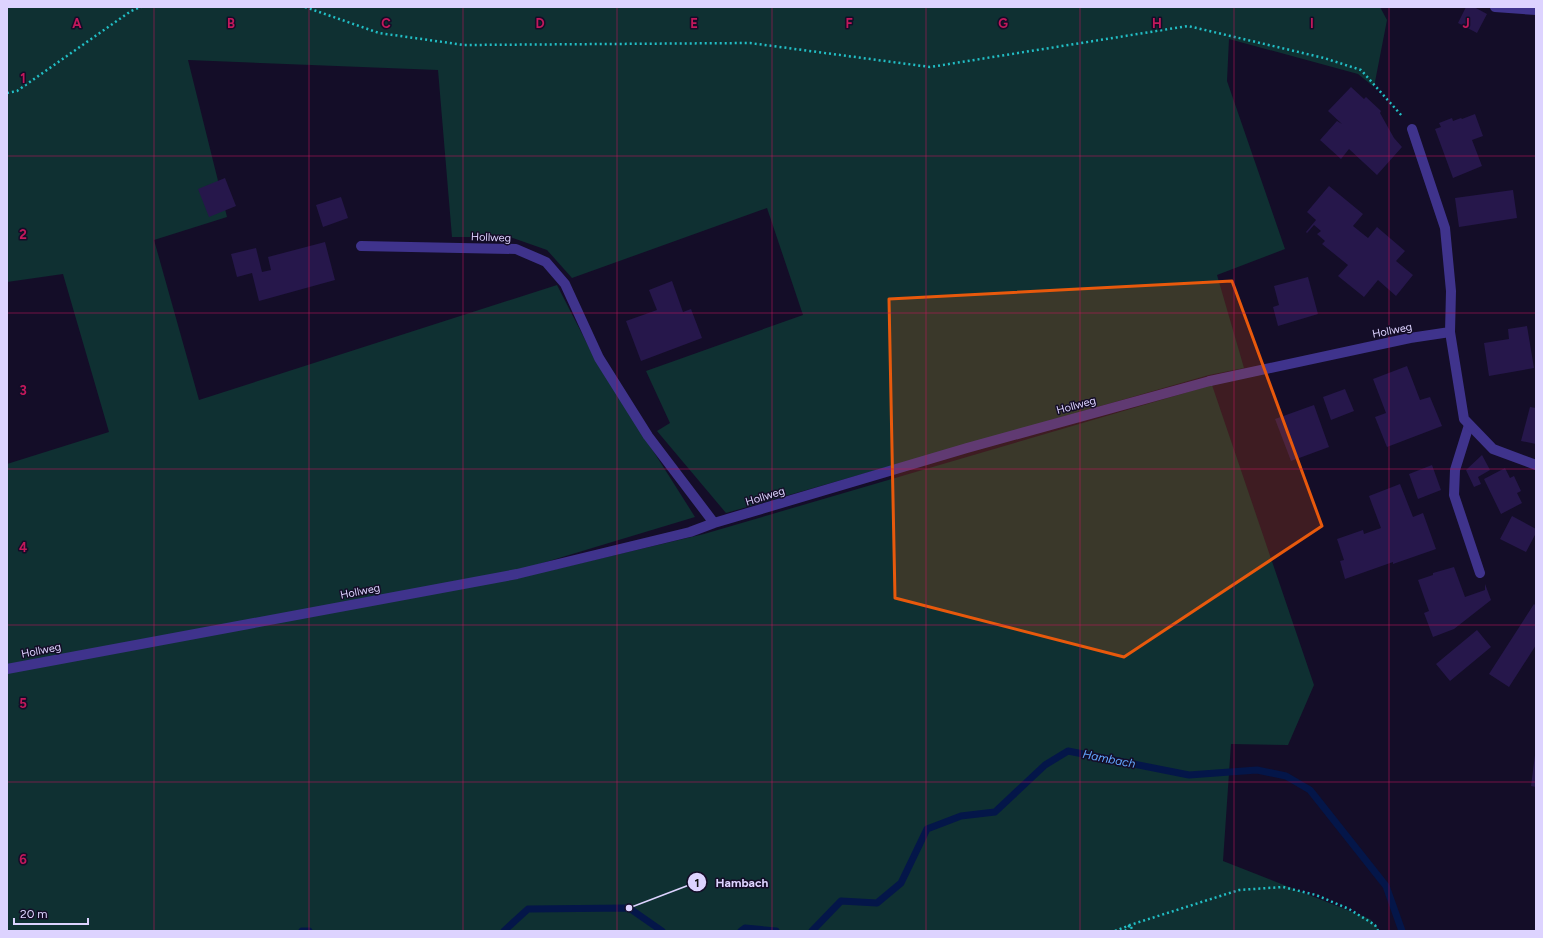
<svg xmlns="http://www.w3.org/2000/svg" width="1543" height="938" font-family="Figtree,sans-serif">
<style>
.green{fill:#0f3032}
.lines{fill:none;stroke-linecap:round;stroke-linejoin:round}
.stream{stroke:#041649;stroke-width:7}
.building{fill:#26174b}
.path{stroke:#22bec5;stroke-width:2.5;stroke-dasharray:2 3;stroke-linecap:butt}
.service{stroke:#3f338c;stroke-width:10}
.minor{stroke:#3f338c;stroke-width:10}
.marked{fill:#e8590c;fill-opacity:0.2;stroke:#e8590c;stroke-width:3;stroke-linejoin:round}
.grid{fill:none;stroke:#c2185b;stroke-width:1;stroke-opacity:0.55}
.labels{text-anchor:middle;stroke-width:3;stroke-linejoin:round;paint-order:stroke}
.street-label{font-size:11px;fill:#ddd3ff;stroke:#140d28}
.water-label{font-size:12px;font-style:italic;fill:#61a6ff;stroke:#140d28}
.grid-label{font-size:13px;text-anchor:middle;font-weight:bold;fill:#c2185b;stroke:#140d28;stroke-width:3;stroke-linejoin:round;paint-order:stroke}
.leader{fill:none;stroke:#ddd3ff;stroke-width:1.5}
.callout-dot{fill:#ddd3ff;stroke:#140d28;stroke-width:1.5}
.mark-label{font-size:12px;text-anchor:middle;font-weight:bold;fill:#111}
.callout-label{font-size:12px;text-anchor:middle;font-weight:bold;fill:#ddd3ff;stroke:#140d28;stroke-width:3;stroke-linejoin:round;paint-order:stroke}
</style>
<rect width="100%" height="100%" fill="#140d28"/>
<path class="green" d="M 7,7 L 1380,7 L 1387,20 L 1374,87 L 1358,74 L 1229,39 L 1227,81 L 1285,249 L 1217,275 L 1244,368 L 1209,375 L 726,513 L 657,431 L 670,423 L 646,371 L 803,315 L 767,208 L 572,278 L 547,250 L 510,237 L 452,237 L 438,70 L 188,60 L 227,217 L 154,240 L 199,400 L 557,285 L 595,359 L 695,517 L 516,571 L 7,666 L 7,464 L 109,432 L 63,274 L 7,282 Z
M 1212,385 L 1314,685 L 1288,745 L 1231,744 L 1223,861 L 1370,919 L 1380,931 L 7,931 L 7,672 L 518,578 L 704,534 Z"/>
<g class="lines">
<path class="stream" d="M 302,931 L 309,931
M 504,931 L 528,909 L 629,908 L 662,931
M 741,931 L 745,928 L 776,931
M 812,931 L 841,901 L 877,903 L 901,883 L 927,829 L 961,816 L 995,812 L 1045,765 L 1068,751 L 1189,775 L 1257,770 L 1286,776 L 1310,790 L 1386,886 L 1402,931"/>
</g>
<path class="building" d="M 1466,7 L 1474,7 L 1487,14 L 1477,33 L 1458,23 Z
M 1351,87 L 1364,99 L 1366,97 L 1381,111 L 1380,113 L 1394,138 L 1402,147 L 1377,175 L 1349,149 L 1341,159 L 1320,140 L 1337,121 L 1342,124 L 1328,111 Z
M 1475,114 L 1483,136 L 1472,140 L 1482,166 L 1453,178 L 1435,129 L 1441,127 L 1439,123 L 1452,118 L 1453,121 L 1461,118 L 1462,119 Z
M 225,178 L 236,206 L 209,217 L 198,189 Z
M 1329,186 L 1363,214 L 1353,226 L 1368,238 L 1377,227 L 1405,251 L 1396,261 L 1413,275 L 1396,296 L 1378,280 L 1364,297 L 1338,276 L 1348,265 L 1322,244 L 1325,241 L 1317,234 L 1321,231 L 1314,225 L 1307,233 L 1306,232 L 1316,220 L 1307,212 Z
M 1513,190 L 1517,218 L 1459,227 L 1455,198 Z
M 341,197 L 348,218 L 323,227 L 316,205 Z
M 325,242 L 335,280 L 259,301 L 252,273 L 237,277 L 231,254 L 256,248 L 262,272 L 271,270 L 268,257 Z
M 1308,277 L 1318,314 L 1278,326 L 1273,307 L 1279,305 L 1274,286 Z
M 672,281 L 683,312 L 691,309 L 702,338 L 641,361 L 626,321 L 657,310 L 649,290 Z
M 1527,326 L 1534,368 L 1489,376 L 1484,343 L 1509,339 L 1508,329 Z
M 1407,366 L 1420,400 L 1430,397 L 1442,426 L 1387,447 L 1375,417 L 1386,413 L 1373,379 Z
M 1345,389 L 1354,411 L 1331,420 L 1323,397 Z
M 1314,405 L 1329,447 L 1291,461 L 1275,419 Z
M 1530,407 L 1536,408 L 1536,444 L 1521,441 Z
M 1482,455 L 1490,470 L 1478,477 L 1481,484 L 1474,487 L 1466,470 Z
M 1432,465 L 1441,490 L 1418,499 L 1409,474 Z
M 1505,468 L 1510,478 L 1514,476 L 1521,491 L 1517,493 L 1522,503 L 1501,514 L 1484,479 Z
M 1400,484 L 1413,517 L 1423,513 L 1436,549 L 1393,564 L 1393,562 L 1345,579 L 1340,561 L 1344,560 L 1337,539 L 1363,530 L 1364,534 L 1381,528 L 1369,496 Z
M 1512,516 L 1536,529 L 1536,533 L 1526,552 L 1500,539 Z
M 1454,567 L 1465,597 L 1485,590 L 1485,584 L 1491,600 L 1454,629 L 1433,637 L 1424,613 L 1429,611 L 1418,580 L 1433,575 L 1433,573 Z
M 1534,604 L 1536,606 L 1536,645 L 1509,687 L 1489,674 Z
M 1477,630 L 1491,647 L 1450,681 L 1436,664 Z
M 1535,755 L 1536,755 L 1536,787 L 1531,786 Z"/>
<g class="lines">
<path class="path" d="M 305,7 L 379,33 L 464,45 L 750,43 L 930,67 L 1188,26 L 1324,58 L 1361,70 L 1402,116
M 7,93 L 17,91 L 131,11 L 141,7
M 1115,931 L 1130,925 L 1239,890 L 1283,887 L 1316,895 L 1349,909 L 1375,925 L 1378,931
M 1125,931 L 1130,925 L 1133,931"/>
<path class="service" d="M 1495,7 L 1536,10
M 361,246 L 516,249 L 546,262 L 565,284 L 599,358 L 648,436 L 714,523
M 1469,425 L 1455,470 L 1454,495 L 1480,573
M 7,669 L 517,574 L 690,532 L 714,523 L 967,448 L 1210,381"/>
<path class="minor" d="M 1412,129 L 1445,228 L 1451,291 L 1450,332
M 1210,381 L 1410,338 L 1450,332 L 1464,419 L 1493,449 L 1536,465"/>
</g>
<path class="marked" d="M 1232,281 L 1322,526 L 1124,657 L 895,598 L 889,299 Z"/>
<path class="grid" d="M 154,7 L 154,931M 309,7 L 309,931M 463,7 L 463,931M 617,7 L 617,931M 772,7 L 772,931M 926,7 L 926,931M 1080,7 L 1080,931M 1234,7 L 1234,931M 1389,7 L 1389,931M 7,156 L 1536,156M 7,313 L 1536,313M 7,469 L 1536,469M 7,625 L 1536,625M 7,782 L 1536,782"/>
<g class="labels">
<g class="street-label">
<text transform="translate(491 237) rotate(2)" y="4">Hollweg</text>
<text transform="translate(1392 330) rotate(-11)" y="4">Hollweg</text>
<text transform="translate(1076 405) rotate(-15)" y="4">Hollweg</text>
<text transform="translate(765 496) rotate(-17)" y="4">Hollweg</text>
<text transform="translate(360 591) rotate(-11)" y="4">Hollweg</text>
<text transform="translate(41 650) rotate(-11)" y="4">Hollweg</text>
</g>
<g class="water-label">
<text transform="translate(1109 759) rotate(11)" y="4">Hambach</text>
</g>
</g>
<g class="grid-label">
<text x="77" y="28">A</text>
<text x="231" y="28">B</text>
<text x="386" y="28">C</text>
<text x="540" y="28">D</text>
<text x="694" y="28">E</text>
<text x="849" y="28">F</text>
<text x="1003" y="28">G</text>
<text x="1157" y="28">H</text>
<text x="1312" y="28">I</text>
<text x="1466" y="28">J</text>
<text x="23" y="83">1</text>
<text x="23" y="239">2</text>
<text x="23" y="395">3</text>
<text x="23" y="552">4</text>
<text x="23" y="708">5</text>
<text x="23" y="864">6</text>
</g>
<path class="leader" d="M629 908L697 882"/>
<g class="callout-dot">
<circle cx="629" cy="908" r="4"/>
<circle cx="697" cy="882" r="10"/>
</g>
<g class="mark-label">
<text x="697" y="887">1</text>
</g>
<g class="callout-label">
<text x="742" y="887">Hambach</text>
</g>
<rect width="1543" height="938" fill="none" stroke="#ddd3ff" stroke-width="16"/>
<path d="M14 918v6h74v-6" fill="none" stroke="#ddd3ff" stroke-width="2"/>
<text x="20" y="918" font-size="12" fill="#ddd3ff" stroke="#140d28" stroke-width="3" paint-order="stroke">20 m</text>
</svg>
